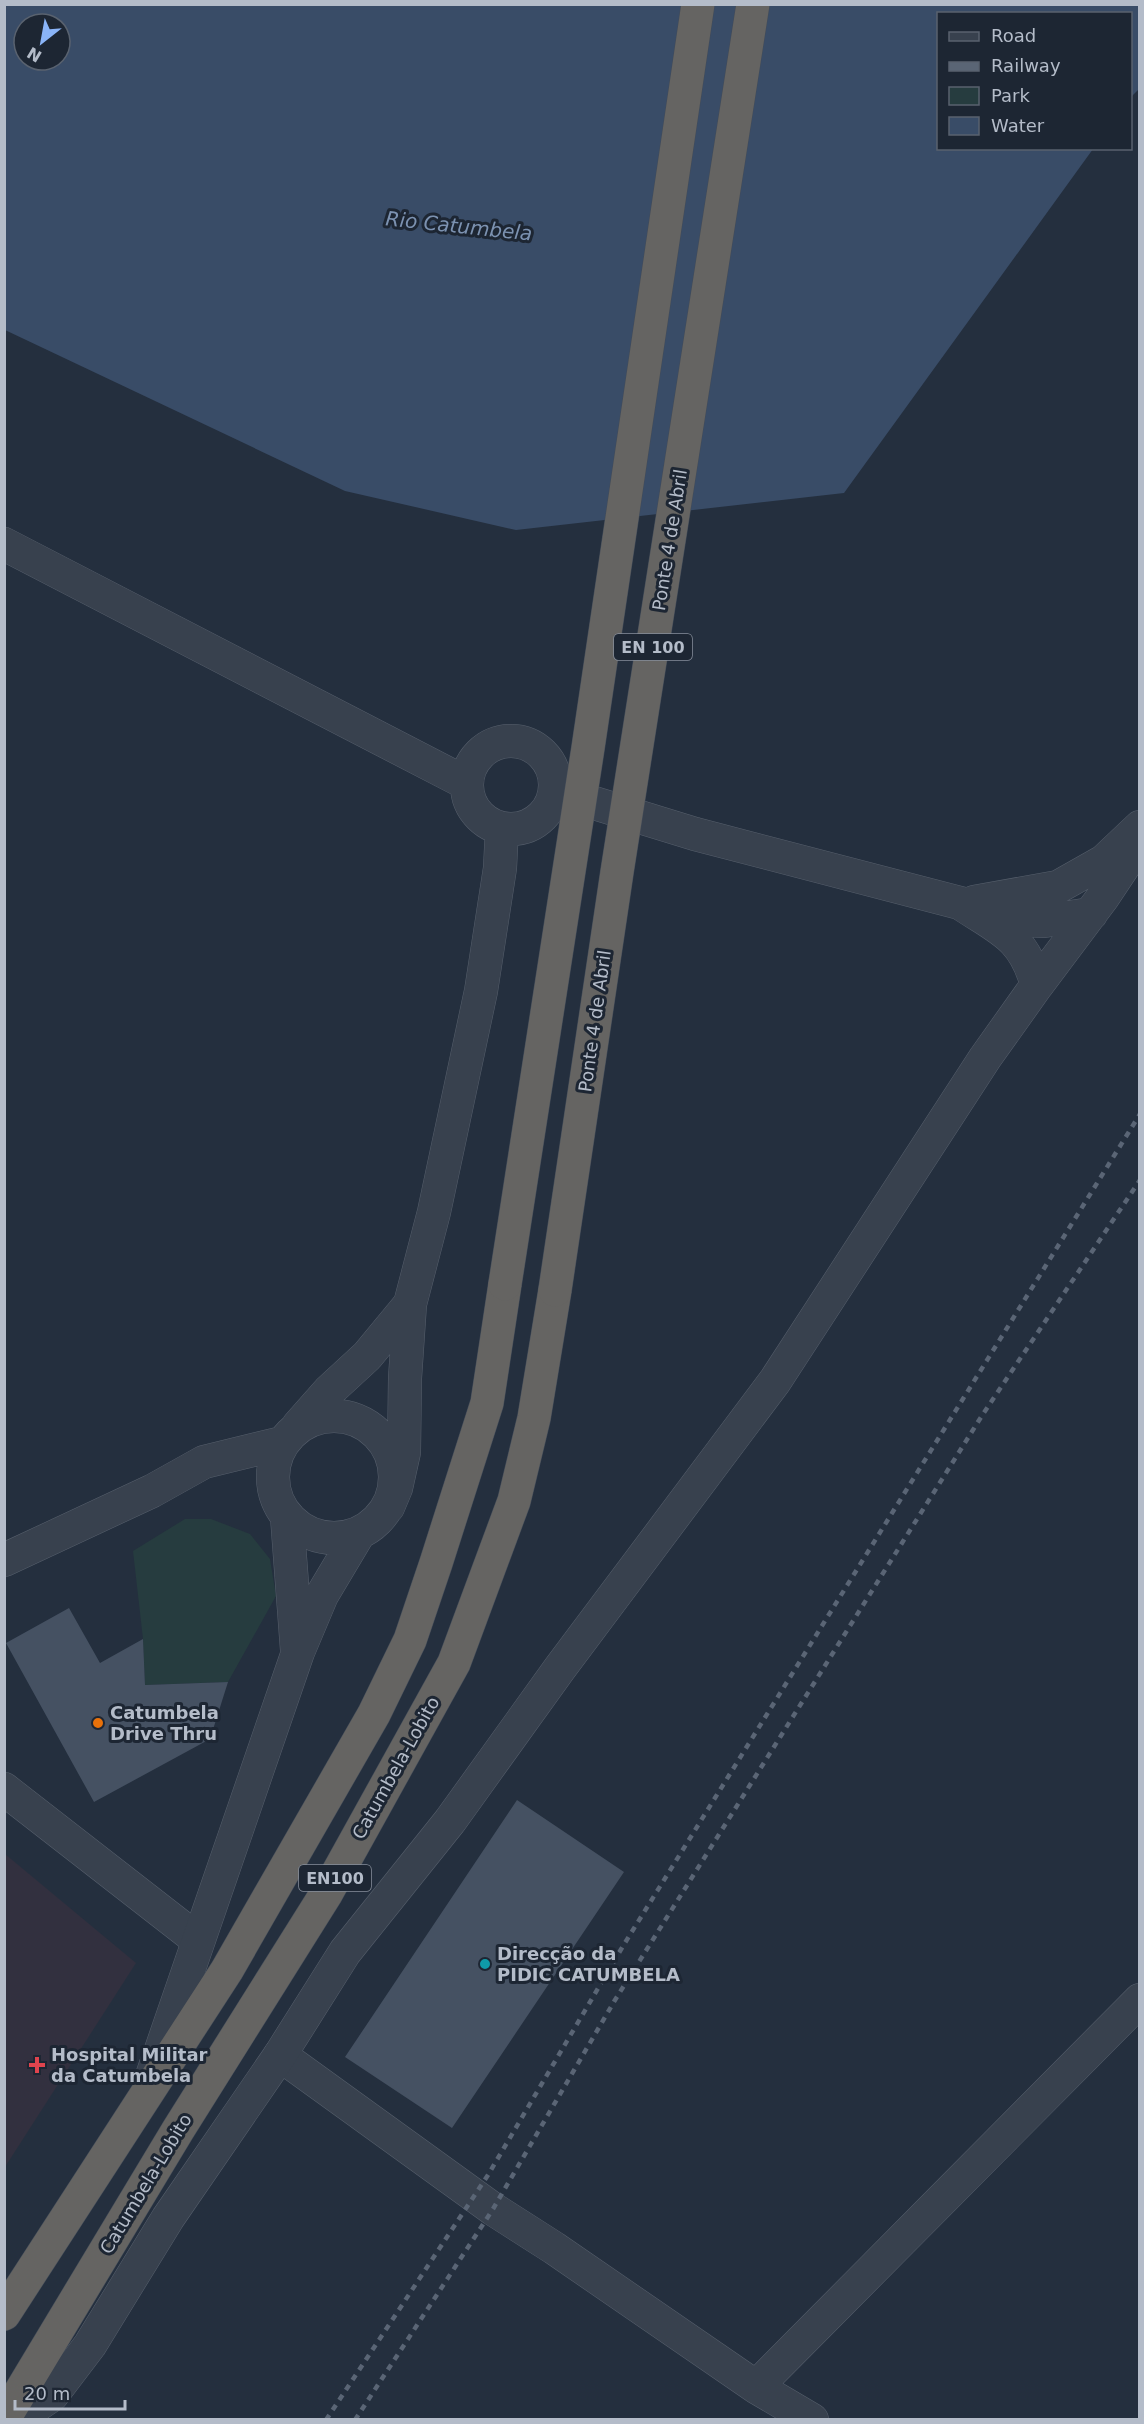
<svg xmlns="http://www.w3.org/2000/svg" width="1144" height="2424" font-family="'DejaVu Sans',sans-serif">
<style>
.medical{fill:#32303f}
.green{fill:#263c3f}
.water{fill:#394c67;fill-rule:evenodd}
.building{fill:#455162}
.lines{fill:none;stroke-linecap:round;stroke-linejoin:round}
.minor-casing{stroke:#565f6c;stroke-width:34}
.tertiary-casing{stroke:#565f6c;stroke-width:34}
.trunk-casing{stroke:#434c59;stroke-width:34}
.minor{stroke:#38414e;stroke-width:33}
.tertiary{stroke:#38414e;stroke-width:33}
.trunk{stroke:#656462;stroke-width:33}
.rail{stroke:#5a6575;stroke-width:4.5;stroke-dasharray:6 6;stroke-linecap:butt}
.trunk-bridge-casing{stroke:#434c59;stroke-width:34;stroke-linecap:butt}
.trunk-bridge{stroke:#656462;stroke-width:33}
.food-dot{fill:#e8710a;stroke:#1d2633;stroke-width:2}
.culture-dot{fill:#0f9aa8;stroke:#1d2633;stroke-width:2}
.health-dot{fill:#e0444e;stroke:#1d2633;stroke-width:2}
.labels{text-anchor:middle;stroke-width:6;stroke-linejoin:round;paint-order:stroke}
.shield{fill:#1d2633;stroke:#878f9c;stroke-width:1.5}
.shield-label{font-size:16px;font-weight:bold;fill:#b4bcc9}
.street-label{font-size:18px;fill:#b4bcc9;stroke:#1d2633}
.poi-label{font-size:18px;font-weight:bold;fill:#b4bcc9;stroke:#1d2633;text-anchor:start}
.water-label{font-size:20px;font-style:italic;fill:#7c92b1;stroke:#1d2633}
</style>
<rect width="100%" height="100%" fill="#242f3e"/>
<path class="medical" d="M 5,1854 L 136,1963 L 5,2167 Z"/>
<path class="green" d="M 185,1519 L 211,1519 L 250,1534 L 270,1559 L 276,1596 L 228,1682 L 145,1685 L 143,1639 L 133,1551 Z"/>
<path class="water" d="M 5,5 L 1139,5 L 1139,89 L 1131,97 L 1130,14 L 938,14 L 938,148 L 1093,149 L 844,493 L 516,530 L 345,491 L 5,330 ZM 24,24 L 60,24 L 60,60 L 24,60 Z"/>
<path class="building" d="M 69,1608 L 100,1663 L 143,1639 L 145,1685 L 228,1682 L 210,1739 L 94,1802 L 6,1643 Z
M 517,1800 L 624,1872 L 452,2128 L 345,2057 Z"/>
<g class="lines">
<defs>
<path id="minor" d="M 4,1789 L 198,1940
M 280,2055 L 493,2209 L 554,2248 L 756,2387 L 812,2420
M 756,2387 L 1140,2000"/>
<path id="tertiary" d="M 4,544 L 466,783
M467 785a44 44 0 1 1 88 0a44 44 0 1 1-88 0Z
M 555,791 L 695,834 L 1025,920 L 1044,921 L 1091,914
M 974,902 L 1058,887 L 1104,861 L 1140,827
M 1037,985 L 1103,897 L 1137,846
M273 1477a61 61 0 1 1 122 0a61 61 0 1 1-122 0Z
M 298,1426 L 329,1391 L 367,1356 L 410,1304
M 388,1507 L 396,1488 L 404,1452 L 405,1378 L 410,1304 L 434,1212 L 481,991 L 500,868 L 502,828
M 287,1517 L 297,1650
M 4,1560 L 152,1491 L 204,1462 L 282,1443
M 152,2076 L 298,1652 L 322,1595 L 359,1533
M 15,2420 L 52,2395 L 90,2345 L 168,2218 L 280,2055 L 345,1952 L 450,1821 L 560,1668 L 775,1381 L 985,1058 L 1037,985 C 1023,935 1000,930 960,903"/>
<path id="trunk" d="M 4,2314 L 227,1970 L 374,1714 L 410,1640 L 436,1563 L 487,1403 L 505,1284
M 4,2419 L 178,2130 L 326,1894 L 454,1663 L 514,1501 L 534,1418 L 555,1290"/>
</defs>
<use href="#minor" class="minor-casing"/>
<use href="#tertiary" class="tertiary-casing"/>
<use href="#trunk" class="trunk-casing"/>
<use href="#minor" class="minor"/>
<use href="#tertiary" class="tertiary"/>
<use href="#trunk" class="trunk"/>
<path class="rail" d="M 326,2420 L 488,2175 L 623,1946 L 1140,1114
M 355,2420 L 493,2209 L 615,2000 L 983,1414 L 1140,1180"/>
<defs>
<path id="trunk-bridge" d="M 505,1284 L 588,748 L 698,4
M 555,1290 L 617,872 L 753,4"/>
</defs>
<use href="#trunk-bridge" class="trunk-bridge-casing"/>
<use href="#trunk-bridge" class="trunk-bridge"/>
</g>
<circle class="food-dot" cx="98" cy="1723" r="6"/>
<circle class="culture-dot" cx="485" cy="1964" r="6"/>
<path class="health-dot" d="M34 2056h6v6h6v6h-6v6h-6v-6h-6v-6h6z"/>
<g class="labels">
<g class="shield">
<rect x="614" y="634" width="78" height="26" rx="4.5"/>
<rect x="299" y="1865" width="72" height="26" rx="4.5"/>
</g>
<g class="shield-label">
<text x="653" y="653">EN 100</text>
<text x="335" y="1884">EN100</text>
</g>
<g class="street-label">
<text transform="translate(670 540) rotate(-81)" y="6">Ponte 4 de Abril</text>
<text transform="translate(595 1021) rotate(-82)" y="6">Ponte 4 de Abril</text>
<text transform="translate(396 1768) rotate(-61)" y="6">Catumbela-Lobito</text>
<text transform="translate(146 2184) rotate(-59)" y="6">Catumbela-Lobito</text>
</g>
<g class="poi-label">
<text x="110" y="1719">Catumbela<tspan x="110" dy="21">Drive Thru</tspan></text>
<text x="497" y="1960">Direcção da<tspan x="497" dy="21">PIDIC CATUMBELA</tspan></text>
<text x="51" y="2061">Hospital Militar<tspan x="51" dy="21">da Catumbela</tspan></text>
</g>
<g class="water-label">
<text transform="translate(459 226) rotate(6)" y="7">Rio Catumbela</text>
</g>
</g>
<rect width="1144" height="2424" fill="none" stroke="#b4bcc9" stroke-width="12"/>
<rect x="937" y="12" width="195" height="138" fill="#1d2633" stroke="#59626f" stroke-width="1.5"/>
<rect x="949" y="32" width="30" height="9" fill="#38414e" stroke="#59626f" stroke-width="1.5"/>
<text x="991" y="42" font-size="18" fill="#b4bcc9">Road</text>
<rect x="949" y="62" width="30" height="9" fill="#5a6575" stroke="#59626f" stroke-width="1.5"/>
<text x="991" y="72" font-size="18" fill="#b4bcc9">Railway</text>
<rect x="949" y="87" width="30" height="18" fill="#263c3f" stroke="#59626f" stroke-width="1.5"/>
<text x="991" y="102" font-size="18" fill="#b4bcc9">Park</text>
<rect x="949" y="117" width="30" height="18" fill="#394c67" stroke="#59626f" stroke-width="1.5"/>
<text x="991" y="132" font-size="18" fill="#b4bcc9">Water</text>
<g transform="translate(42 42) rotate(211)"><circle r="28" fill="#1d2633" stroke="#59626f" stroke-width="1.5"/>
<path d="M0-4.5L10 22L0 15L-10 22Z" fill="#8ab4f8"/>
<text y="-9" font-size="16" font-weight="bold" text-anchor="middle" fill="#b4bcc9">N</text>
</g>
<path d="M15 2400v9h110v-9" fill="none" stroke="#b4bcc9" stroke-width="3"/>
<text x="24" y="2400" font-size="18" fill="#b4bcc9" stroke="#1d2633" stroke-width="4.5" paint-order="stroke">20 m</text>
</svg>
